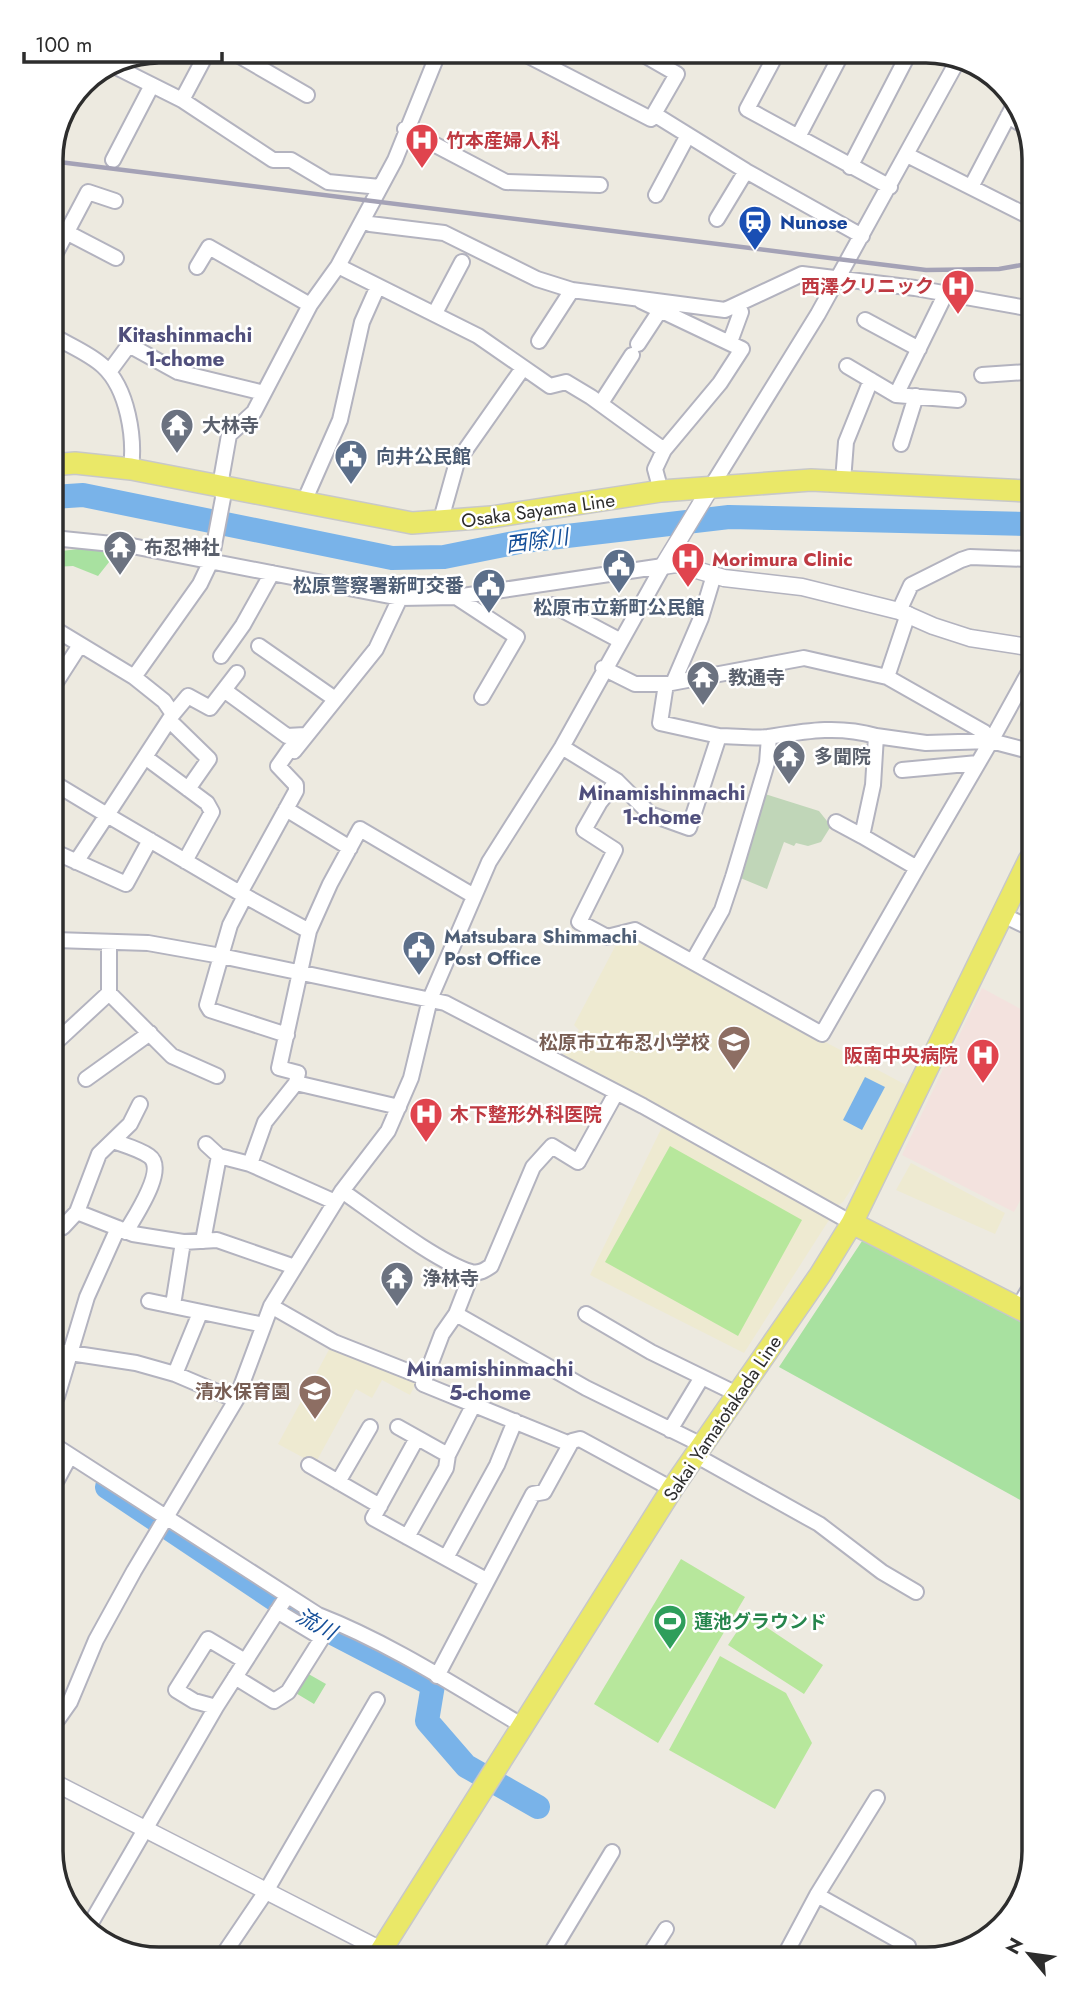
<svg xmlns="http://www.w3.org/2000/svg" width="1085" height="2010" font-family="Jost,'Noto Sans JP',sans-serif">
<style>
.education{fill:#eeead1}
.medical{fill:#f3e2de}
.green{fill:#a8e1a0}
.cemetery{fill:#c0d6b8}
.pitch{fill:#b7e79c}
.water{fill:#79b3e9}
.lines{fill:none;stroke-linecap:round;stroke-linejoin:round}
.river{stroke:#79b3e9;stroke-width:24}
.minor-casing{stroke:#b3b3bf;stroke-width:18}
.tertiary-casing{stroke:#b3b3bf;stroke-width:19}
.primary-casing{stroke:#c8c8c8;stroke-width:24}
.minor{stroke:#fff;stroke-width:14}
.tertiary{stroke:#fff;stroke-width:16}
.primary{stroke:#eae868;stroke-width:21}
.rail{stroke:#a4a2b6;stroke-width:4.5}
.labels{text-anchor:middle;stroke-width:5;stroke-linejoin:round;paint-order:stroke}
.health-label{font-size:19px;font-weight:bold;fill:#be3a42;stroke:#fff;text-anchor:start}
.transit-label{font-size:19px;font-weight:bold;fill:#164399;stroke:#fff;text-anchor:start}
.worship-label{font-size:19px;font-weight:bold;fill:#5b616d;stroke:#fff;text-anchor:start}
.service-label{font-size:19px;font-weight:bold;fill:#4e5e75;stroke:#fff;text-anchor:start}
.street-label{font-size:19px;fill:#2d2d2d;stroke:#fff}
.education-label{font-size:19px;font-weight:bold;fill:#785e54;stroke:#fff;text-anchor:end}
.leisure-label{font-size:19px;font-weight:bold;fill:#27864d;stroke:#fff;text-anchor:start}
.neighbourhood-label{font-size:21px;font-weight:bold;fill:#504f7c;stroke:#fff}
.water-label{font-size:21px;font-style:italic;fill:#154f99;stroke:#fff}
.rim{fill:none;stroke:#2d2d2d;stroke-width:3.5}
</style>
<rect width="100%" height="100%" fill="#edeae0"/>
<path class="education" d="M 619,939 L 647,940 L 711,981 L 906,1085 L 869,1161 L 843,1202 L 837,1206 L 562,1058 L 579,1030 L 574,1025 Z
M 663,1125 L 829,1220 L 744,1353 L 590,1275 Z
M 911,1163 L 1005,1213 L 995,1234 L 896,1190 Z
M 331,1346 L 355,1359 L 371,1359 L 416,1383 L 410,1395 L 382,1380 L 372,1398 L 356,1389 L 315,1464 L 278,1444 Z"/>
<path class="medical" d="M 982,988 L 1030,1014 L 1031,1180 L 1014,1212 L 902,1155 Z"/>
<path class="green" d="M 95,547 L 117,552 L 98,576 L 73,566 L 53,567 L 53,552 Z
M 864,1238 L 1032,1325 L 1033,1507 L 779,1367 Z
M 305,1672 L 326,1684 L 314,1704 L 294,1692 Z"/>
<path class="cemetery" d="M 765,794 L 819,811 L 831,826 L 821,842 L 808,846 L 796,843 L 794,846 L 784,842 L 767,889 L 738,877 Z"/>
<path class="pitch" d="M 670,1146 L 802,1220 L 738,1336 L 605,1262 Z
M 681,1559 L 745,1597 L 658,1743 L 594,1704 Z
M 748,1615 L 823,1665 L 804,1694 L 728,1645 Z
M 720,1656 L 786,1693 L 812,1743 L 775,1809 L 669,1750 Z"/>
<path class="water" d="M 865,1077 L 885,1087 L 862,1130 L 843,1120 Z"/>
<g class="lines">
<path class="river" d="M 53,497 L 83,495 L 392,558 L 444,557 L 524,541 L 729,517 L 1028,524
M 107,1487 L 298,1615 L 433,1685 L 427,1721 L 466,1766 L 538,1807"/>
<defs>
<path id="minor" d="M 231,51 L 307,95
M 519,51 L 651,119 L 654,114 L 746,171 L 862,236
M 637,51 L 677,74 L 654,114
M 778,51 L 747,109 L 890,187
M 118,68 L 182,100 L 273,160 L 291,160 L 328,182 L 380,187
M 182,100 L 208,51
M 1008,116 L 1026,127
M 405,129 L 506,182 L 600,185
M 798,137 L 843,51
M 907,155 L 1026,215
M 113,160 L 152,85
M 850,167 L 910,51
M 971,187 L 1015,103
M 656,195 L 688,135
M 717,219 L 746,171
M 370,224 L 444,233 L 537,279 L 572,290
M 68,233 L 116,258
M 51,262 L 88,192 L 115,201
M 338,266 L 478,336 L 550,386 L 566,382 L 591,397 L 664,450 L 655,469 L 661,491
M 197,267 L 209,247 L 310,305
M 641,301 L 742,349 L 720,383 L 664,450
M 435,313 L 462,262
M 865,320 L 919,349
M 52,335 C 68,345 89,353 103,366 C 128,389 135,438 131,469
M 539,341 L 572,290 L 725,310 L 802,274 L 915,288 L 1027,308
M 730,342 L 741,312 L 737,305
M 638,344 L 659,312
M 847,366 L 896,395 L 958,400
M 109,372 L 129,345 L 178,372 L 264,393
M 982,375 L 1027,372
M 896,395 L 945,295
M 601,403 L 632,355
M 901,444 L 916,396
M 843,481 L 846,442 L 871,380
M 711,487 L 818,314 L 958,60
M 303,504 L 340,420 L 362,322 L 378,286
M 440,523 L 457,462 L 523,368
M 53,538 L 132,546 L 400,598 L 456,597 L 663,566
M 456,597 L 517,637 L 482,697
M 553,605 L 619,640
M 899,611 L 911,585 L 961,560 L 970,557 L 1028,559
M 53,628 L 134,677
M 259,646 L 335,699
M 221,656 L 243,625 L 272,573
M 603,668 L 635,684 L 666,684 L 804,658 L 887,677 L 984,732 L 991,741
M 887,677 L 908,614
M 674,681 L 701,618 L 714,575
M 666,684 L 660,723 L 719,736
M 53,687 L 80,645
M 224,690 L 287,736 L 305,735
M 173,714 L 188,696 L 210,708 L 237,673
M 170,721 L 209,759 L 188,789
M 876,736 L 926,743 L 991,741
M 991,741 L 1029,672
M 562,747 L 617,781 L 650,814 L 689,828 L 719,736 C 735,736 753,739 768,737 C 806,731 838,725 876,736 L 873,785 L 862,836 L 917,868 L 991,741 L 1029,751
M 145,757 L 207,803 L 212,812 L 185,861
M 902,770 L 978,763
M 617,781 L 600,802 L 584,830 L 615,850 L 579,922 L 607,937 L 635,930 L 822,1034 L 917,868
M 54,783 L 107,815 L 76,862
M 286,809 L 350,848
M 836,822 L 862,836
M 55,852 L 126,884 L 150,840
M 240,893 L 296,791 L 296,785 L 278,766 L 290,749 L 294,751 L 376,649 L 400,598
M 245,896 L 309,931
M 1003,915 L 1030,928
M 55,940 L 148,943 L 221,956 L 230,925 L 245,896 L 107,815 L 173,714 L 164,701 L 134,677 L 200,584 L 211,561 L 223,498 L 221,480 L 229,435 L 254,412 L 310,305 L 338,266 L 395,160 L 439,51
M 693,961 L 722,910 L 733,877 L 767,763 L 769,737
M 109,993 L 172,1056 L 217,1076
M 287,1035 L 210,1010 L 207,1005 L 221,956 L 445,1003 L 643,1106 L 852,1223
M 55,1043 L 109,993 L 109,942
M 86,1079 L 150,1033
M 296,1083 L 298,1073 L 279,1068 L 309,931 L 330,884 L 360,829 L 474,896
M 113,1141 C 124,1145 139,1149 149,1156 C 168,1169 134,1217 126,1232
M 206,1144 L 219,1156 L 250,1164 L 335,1202
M 250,1164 L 265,1122 L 296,1083 L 399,1107
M 342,1191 C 374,1213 437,1262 471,1272 C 479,1274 485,1270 491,1266 L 533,1167 L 552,1146 L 578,1162 L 616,1093
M 77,1212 L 99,1154 L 130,1124 L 140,1104
M 56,1224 L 63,1227 L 77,1212 L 133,1234 L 183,1242 L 217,1240 L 295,1267
M 203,1241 L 219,1156
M 472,1273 L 456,1314 L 586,1388 L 702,1445
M 149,1301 L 264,1325
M 173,1305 L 183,1242
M 271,1306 L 334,1342 L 425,1378
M 1018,1308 L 1032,1284
M 456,1314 L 442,1334 L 423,1384 L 570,1444
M 586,1314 L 651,1352 L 737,1394
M 57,1351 L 136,1363 L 175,1374 L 236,1400
M 175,1374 L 200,1313
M 57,1397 L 87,1297 L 118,1228
M 398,1427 L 448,1455
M 670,1430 L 702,1377
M 417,1438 L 373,1518 L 486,1580
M 57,1447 L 318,1615 C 390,1643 457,1687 523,1726
M 695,1455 L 819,1524 L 882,1572 L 916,1592
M 309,1465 L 380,1506
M 57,1480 L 70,1456
M 338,1482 L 370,1427
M 407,1537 L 446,1468 L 448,1455 L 474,1404
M 446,1558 L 497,1465 L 515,1421
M 437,1676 L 533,1494 L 544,1492 L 572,1441 L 580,1439 L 672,1489
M 235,1677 L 274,1701 L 288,1692 L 322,1638 L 277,1611
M 216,1707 L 194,1701 L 176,1690 L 208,1639 L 245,1661
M 58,1719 L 70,1702 L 96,1640 L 134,1571 L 236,1400 L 271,1306 L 342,1191 L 388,1131 L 411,1078 L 430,999 L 489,862 L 562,747 L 663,566
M 817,1895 L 877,1798
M 88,1928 L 216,1707 L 287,1596
M 786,1953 L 817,1895 L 908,1946
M 650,1954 L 666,1929
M 550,1955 L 612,1852
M 221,1958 L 265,1893 L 377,1700"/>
<path id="tertiary" d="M 663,566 L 676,564 L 724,578 L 802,587 L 899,611 L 933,626 L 970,638 L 1028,647
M 663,566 L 711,487
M 59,1785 L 395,1957"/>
<path id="primary" d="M 52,465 L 75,463 L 131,469 L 412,523 L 491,517 L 661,491 L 811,480 L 1028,491
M 852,1223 L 1032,1315
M 377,1957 L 672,1489 L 820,1275 L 852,1223 L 1029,860"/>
</defs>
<use href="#minor" class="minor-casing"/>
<use href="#tertiary" class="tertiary-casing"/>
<use href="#primary" class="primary-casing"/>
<use href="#minor" class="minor"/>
<use href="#tertiary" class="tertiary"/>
<use href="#primary" class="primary"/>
<path class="rail" d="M 51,161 L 926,270 L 999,269 L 1027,264"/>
</g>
<defs>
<symbol id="hospital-pin" viewBox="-11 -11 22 30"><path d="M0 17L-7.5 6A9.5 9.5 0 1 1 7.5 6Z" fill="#e0444e" stroke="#fff"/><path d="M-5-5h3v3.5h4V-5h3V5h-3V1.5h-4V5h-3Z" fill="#fff"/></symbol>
<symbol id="station-pin" viewBox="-11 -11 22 30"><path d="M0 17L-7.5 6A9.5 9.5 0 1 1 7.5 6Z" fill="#1a4fb4" stroke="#fff"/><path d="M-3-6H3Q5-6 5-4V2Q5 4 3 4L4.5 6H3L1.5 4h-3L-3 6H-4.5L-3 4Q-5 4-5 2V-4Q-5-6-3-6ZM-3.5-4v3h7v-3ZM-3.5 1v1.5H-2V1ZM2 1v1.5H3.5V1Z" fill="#fff"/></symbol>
<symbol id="temple-pin" viewBox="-11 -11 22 30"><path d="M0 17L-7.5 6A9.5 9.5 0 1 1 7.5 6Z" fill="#6b7280" stroke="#fff"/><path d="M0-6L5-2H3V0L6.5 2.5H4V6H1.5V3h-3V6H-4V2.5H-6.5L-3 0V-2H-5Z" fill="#fff"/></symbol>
<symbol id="civic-pin" viewBox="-11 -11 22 30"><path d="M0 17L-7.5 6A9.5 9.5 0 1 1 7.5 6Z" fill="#5c6f8a" stroke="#fff"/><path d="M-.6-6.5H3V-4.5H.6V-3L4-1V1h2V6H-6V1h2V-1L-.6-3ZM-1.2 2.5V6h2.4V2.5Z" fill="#fff"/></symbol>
<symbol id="school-pin" viewBox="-11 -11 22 30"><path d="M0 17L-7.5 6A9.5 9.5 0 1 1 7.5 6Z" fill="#8d6e63" stroke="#fff"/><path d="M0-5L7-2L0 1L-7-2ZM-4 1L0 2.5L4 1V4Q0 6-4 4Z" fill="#fff"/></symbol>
<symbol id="stadium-pin" viewBox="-11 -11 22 30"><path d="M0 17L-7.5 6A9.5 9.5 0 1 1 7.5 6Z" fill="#2e9e5b" stroke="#fff"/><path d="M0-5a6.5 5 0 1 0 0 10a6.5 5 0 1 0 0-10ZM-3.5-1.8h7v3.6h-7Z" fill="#fff"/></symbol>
</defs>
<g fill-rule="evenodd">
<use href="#hospital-pin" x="403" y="121" width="38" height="52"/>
<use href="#station-pin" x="736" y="203" width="38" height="52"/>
<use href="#hospital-pin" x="939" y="267" width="38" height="52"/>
<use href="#temple-pin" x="158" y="406" width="38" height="52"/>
<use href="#civic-pin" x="332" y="437" width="38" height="52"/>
<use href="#temple-pin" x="101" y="528" width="38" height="52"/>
<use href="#hospital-pin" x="669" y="540" width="38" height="52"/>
<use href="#civic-pin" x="600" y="546" width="38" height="52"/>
<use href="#civic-pin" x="470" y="566" width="38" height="52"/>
<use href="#temple-pin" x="684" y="658" width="38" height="52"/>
<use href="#temple-pin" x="770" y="737" width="38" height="52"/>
<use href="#civic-pin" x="400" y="928" width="38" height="52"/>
<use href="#school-pin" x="715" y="1023" width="38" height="52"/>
<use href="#hospital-pin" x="964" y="1036" width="38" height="52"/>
<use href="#hospital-pin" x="407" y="1095" width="38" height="52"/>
<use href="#temple-pin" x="378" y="1259" width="38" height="52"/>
<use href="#school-pin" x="296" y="1372" width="38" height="52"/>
<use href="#stadium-pin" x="651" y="1602" width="38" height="52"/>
</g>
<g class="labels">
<g class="health-label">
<text x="446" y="147">竹本産婦人科</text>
<text x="934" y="293" text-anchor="end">西澤クリニック</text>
<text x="712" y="566">Morimura Clinic</text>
<text x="958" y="1062" text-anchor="end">阪南中央病院</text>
<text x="450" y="1121">木下整形外科医院</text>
</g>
<g class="transit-label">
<text x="780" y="229">Nunose</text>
</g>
<g class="worship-label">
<text x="202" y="432">大林寺</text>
<text x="144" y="554">布忍神社</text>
<text x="728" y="684">教通寺</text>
<text x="814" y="763">多聞院</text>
<text x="422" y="1285">浄林寺</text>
</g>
<g class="service-label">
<text x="376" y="463">向井公民館</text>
<text x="464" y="592" text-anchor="end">松原警察署新町交番</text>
<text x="619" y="614" text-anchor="middle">松原市立新町公民館</text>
<text x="444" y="943">Matsubara Shimmachi<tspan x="444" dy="22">Post Office</tspan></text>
</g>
<g class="street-label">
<text transform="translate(538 510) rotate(-8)" y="7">Osaka Sayama Line</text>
<text transform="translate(722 1418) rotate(-56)" y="7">Sakai Yamatotakada Line</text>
</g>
<g class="education-label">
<text x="710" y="1049">松原市立布忍小学校</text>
<text x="290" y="1398">清水保育園</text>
</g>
<g class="leisure-label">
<text x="694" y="1628">蓮池グラウンド</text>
</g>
<g class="neighbourhood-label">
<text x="185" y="342">Kitashinmachi<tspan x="185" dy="24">1-chome</tspan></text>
<text x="662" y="800">Minamishinmachi<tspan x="662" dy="24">1-chome</tspan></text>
<text x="490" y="1376">Minamishinmachi<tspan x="490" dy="24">5-chome</tspan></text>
</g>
<g class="water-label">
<text transform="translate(537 541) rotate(-8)" y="7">西除川</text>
<text transform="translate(316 1624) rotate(28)" y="7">流川</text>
</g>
</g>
<path d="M0 0H1085V2010H0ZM159 63H926A96 96 0 0 1 1022 159V1851A96 96 0 0 1 926 1947H159A96 96 0 0 1 63 1851V159A96 96 0 0 1 159 63Z" fill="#fff" fill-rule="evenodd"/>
<path class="rim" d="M159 63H926A96 96 0 0 1 1022 159V1851A96 96 0 0 1 926 1947H159A96 96 0 0 1 63 1851V159A96 96 0 0 1 159 63Z"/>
<g transform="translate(1029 1954) rotate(299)" stroke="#ffffff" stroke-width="5" paint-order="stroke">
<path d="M0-5L12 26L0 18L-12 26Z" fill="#2d2d2d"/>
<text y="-10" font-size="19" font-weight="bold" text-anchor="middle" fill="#2d2d2d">N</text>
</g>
<path d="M24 52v10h198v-10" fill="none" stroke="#2d2d2d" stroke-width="3.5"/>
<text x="35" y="52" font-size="21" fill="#2d2d2d" stroke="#ffffff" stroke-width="5" paint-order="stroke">100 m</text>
</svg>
